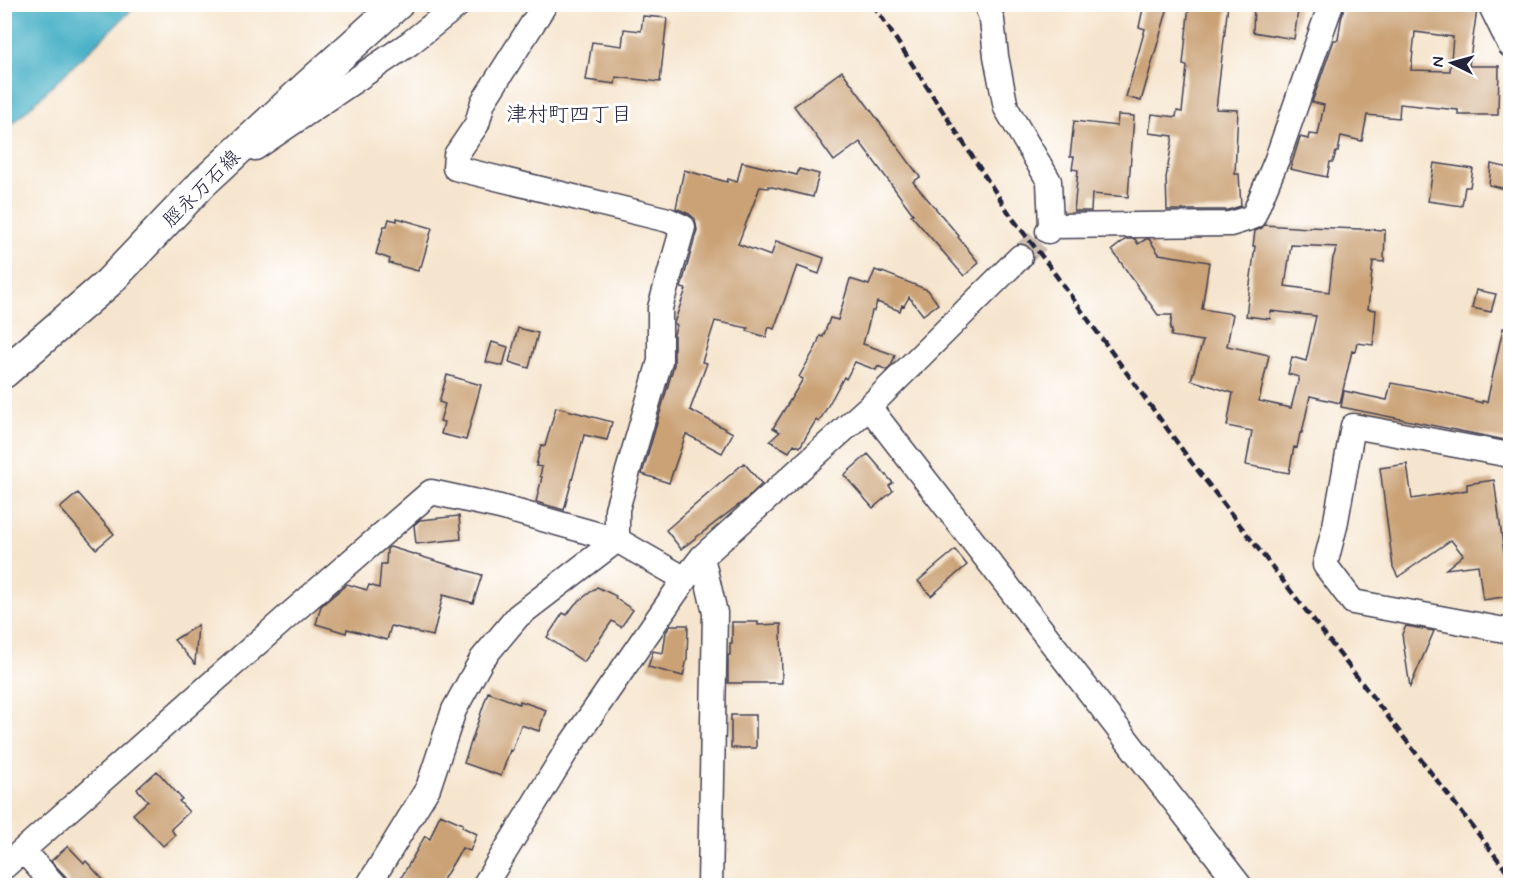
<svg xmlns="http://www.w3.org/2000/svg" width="1515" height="890" font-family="Mynerve,'Klee One',sans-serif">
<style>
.water{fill:#47b0c6;stroke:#346980;stroke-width:1.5}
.building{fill:#caa276;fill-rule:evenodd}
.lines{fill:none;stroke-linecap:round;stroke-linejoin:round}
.minor-tunnel{stroke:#ccbeb1;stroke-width:24;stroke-dasharray:24 12;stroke-linecap:butt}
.minor-casing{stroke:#423f51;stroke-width:27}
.major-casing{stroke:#423f51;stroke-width:33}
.path{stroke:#423f51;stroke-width:4;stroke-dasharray:1.5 4.5;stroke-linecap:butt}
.minor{stroke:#fff;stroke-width:24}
.major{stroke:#fff;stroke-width:30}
.rail{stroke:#22223b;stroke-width:4.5;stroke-dasharray:9 4.5;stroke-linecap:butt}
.labels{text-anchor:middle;stroke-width:6;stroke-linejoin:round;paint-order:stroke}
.street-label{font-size:20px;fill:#22223b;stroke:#fff}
.neighbourhood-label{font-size:21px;fill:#22223b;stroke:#fff}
</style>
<rect width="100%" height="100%" fill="#fff"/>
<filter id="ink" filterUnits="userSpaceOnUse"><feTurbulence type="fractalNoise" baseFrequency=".0167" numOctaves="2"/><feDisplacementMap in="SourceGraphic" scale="12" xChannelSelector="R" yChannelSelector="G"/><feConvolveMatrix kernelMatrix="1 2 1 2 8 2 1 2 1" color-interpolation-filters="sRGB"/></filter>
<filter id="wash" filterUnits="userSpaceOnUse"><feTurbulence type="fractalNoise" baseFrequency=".008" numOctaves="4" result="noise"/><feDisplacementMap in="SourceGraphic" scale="24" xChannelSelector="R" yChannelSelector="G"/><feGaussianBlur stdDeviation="1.35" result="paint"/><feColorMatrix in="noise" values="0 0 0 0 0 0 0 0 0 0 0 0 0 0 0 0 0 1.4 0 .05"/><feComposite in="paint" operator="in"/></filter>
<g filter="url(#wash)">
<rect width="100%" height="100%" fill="#f6e5ce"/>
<path class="water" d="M 5,4 L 137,4 L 137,5 L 5,131 Z"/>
<g id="blocks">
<path class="building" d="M 1144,4 L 1169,4 L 1141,101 L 1126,97 L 1145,29 L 1139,27 Z
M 1189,4 L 1228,4 L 1216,109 L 1238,110 L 1235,174 L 1239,174 L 1241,206 L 1228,210 L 1167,210 L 1166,178 L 1173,136 L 1149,133 L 1152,114 L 1176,117 L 1177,111 L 1182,112 L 1187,66 L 1183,65 Z
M 1254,4 L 1299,4 L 1294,39 L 1253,32 Z
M 1345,4 L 1379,7 L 1379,4 L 1425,4 L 1477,9 L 1469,66 L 1499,66 L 1498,115 L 1458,115 L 1458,110 L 1400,104 L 1399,118 L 1367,115 L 1362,141 L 1341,136 L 1338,152 L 1336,152 L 1333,162 L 1330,162 L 1327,177 L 1290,169 L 1300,137 L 1308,139 L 1309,134 L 1318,135 L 1324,105 L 1312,102 L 1334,40 L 1338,40 L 1341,20 ZM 1415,32 L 1453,37 L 1450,71 L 1411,70 Z
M 643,16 L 667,18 L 660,82 L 616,77 L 615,84 L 586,80 L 592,42 L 622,46 L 624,29 L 641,31 Z
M 842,71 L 920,177 L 913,182 L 959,236 L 958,237 L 979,263 L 964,276 L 911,215 L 913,214 L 860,142 L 834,161 L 794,106 Z
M 1118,115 L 1134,116 L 1128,197 L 1092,194 L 1091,211 L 1074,211 L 1078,170 L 1072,169 L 1074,157 L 1070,157 L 1074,121 L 1117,126 Z
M 742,162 L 797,175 L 799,169 L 819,174 L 813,197 L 768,186 L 768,188 L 760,187 L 738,244 L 771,256 L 776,241 L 824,258 L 819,274 L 797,266 L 774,329 L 769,327 L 766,337 L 747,331 L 748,328 L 715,321 L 702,362 L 707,363 L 690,410 L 733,433 L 722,453 L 686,434 L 669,483 L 642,474 L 674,365 L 674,334 L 677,325 L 674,323 L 686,289 L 681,288 L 697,230 L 695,219 L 689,214 L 676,208 L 684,170 L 727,182 L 728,179 L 737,182 Z
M 1434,163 L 1473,169 L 1470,187 L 1465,187 L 1462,206 L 1428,201 Z
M 1491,164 L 1510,168 L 1510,190 L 1489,185 Z
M 397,218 L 432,228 L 421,267 L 419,266 L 418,271 L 389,263 L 390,259 L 376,254 L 384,226 L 387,226 L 389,219 L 397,221 Z
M 1264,225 L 1309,228 L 1309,227 L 1385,230 L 1384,262 L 1373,261 L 1368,309 L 1376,310 L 1373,345 L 1357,343 L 1355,352 L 1352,351 L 1340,403 L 1310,396 L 1302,433 L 1300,433 L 1297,448 L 1294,447 L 1289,473 L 1246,465 L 1252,431 L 1227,426 L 1233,393 L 1191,380 L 1203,341 L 1171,336 L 1172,330 L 1170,330 L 1172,315 L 1158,315 L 1112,250 L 1126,239 L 1135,239 L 1138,244 L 1146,239 L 1149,239 L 1159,254 L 1209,262 L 1202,309 L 1233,314 L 1227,346 L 1269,355 L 1259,401 L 1291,408 L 1299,377 L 1288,374 L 1292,357 L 1306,361 L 1316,316 L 1271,311 L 1270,319 L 1246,316 L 1255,246 L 1253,246 L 1255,231 L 1262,228 ZM 1291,245 L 1337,247 L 1333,258 L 1329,292 L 1285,286 Z
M 875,270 L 880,272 L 880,271 L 928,290 L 938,304 L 923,315 L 909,297 L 904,306 L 902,305 L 900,311 L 877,302 L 874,311 L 872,311 L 863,344 L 895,355 L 892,364 L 887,370 L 878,366 L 876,370 L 855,362 L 846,379 L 844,377 L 819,422 L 816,420 L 800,447 L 794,444 L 789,452 L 770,441 L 780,432 L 773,428 L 803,379 L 799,377 L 816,347 L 820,336 L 823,337 L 830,318 L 838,320 L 850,279 L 869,285 Z
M 1476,290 L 1496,294 L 1491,312 L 1472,308 Z
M 518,328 L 538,333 L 529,368 L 509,362 Z
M 1503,328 L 1510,329 L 1510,441 L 1341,407 L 1344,391 L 1387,400 L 1391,383 L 1446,393 L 1482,403 L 1482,401 L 1487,402 Z
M 492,342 L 508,347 L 503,366 L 486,362 Z
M 447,375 L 481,385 L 466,440 L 441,434 L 444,422 L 440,421 L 445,404 L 439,402 Z
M 556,407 L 612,422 L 607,440 L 584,435 L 564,510 L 536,502 L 542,477 L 540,476 L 542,467 L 536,466 L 541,445 L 545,446 Z
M 868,454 L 893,483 L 889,486 L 893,491 L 873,508 L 844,475 Z
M 744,463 L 762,484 L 745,500 L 681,549 L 666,530 Z
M 1407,464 L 1412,499 L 1467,490 L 1467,484 L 1494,480 L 1510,596 L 1483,600 L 1478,565 L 1446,569 L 1463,555 L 1451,540 L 1398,577 L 1393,567 L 1380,468 Z
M 78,493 L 114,534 L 96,549 L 60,508 Z
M 459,516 L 461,539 L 416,544 L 414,525 L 420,520 Z
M 390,547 L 482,575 L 473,603 L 443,595 L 433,636 L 391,626 L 387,640 L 347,629 L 346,633 L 316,624 L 321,606 L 347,584 L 367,590 L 369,585 L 379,588 L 381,564 L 386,564 L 387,549 Z
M 955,550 L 967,565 L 931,596 L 918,581 Z
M 597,587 L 616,596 L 615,598 L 633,610 L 621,627 L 612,621 L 584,662 L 547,637 L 563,613 L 567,615 L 575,604 Z
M 732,622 L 758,622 L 758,625 L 781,624 L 782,683 L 728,683 L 728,655 L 730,655 L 730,643 L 732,643 Z
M 198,625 L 195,664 L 174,640 Z
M 671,625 L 688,625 L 687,659 L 683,676 L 648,667 L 653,651 L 663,653 L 666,632 Z
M 1406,626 L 1434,631 L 1410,687 L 1402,634 Z
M 488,692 L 519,704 L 520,701 L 546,710 L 539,731 L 521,725 L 512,751 L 510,750 L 501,776 L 464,763 Z
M 731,715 L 756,715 L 756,748 L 731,748 Z
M 157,771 L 182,799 L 179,801 L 189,812 L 171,829 L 175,835 L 163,846 L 133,814 L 148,801 L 137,789 Z
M 440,814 L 463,824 L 462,827 L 477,834 L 470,851 L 462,848 L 440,885 L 397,885 L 425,836 L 430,839 Z
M 68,846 L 84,863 L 86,861 L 108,885 L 69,885 L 66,877 L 51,861 Z"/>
</g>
</g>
<g filter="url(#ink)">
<use href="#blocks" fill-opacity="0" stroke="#423f51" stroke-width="1.5"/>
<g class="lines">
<path class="minor-tunnel" d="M 1020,257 L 1048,231"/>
<defs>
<path id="minor" d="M 986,4 L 992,20 L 996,56 L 1006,108 L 1049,181 L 1051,226
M 1490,4 L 1510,45
M 255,148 L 410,43 L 459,4
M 1048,231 L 1051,226 L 1230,224 L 1253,217 L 1277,159 L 1331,4
M 869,407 L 1240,886
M 1510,455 L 1353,426 L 1335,526 L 1325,565 L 1353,602 L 1510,631
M 702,557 L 715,613 L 710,886
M 24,851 L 55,886
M 4,867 L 288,616 L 431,492 L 500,507 L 617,540 L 685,579
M 368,886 L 428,788 L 454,710 L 482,659 L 518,616 L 617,540 L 617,509 L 660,361 L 660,308 L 683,227 L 668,220 L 455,168 L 456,155 L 477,124 L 483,102 L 545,4
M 484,886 L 567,750 L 685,579 L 702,557 L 869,407 L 1020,257"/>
<path id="major" d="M 4,373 L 108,283 L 203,183 L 307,86 L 398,4"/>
</defs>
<use href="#minor" class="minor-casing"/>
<use href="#major" class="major-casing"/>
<path class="path" d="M 1494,886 L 1502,879"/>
<use href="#minor" class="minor"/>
<use href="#major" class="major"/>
<path class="rail" d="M 873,4 L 1013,219 L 1047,263 L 1192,463 L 1510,875"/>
</g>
</g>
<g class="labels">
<g class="street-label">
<text transform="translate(201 188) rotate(-45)" y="7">脛永万石線</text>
</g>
<g class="neighbourhood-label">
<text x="569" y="121">津村町四丁目</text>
</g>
</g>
<rect width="1515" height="890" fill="none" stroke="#fff" stroke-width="24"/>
<g transform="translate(1452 63) rotate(275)" stroke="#ffffff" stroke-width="4.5" paint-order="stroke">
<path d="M0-4.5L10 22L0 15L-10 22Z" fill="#22223b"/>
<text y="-9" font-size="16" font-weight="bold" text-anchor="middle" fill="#22223b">N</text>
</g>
</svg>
